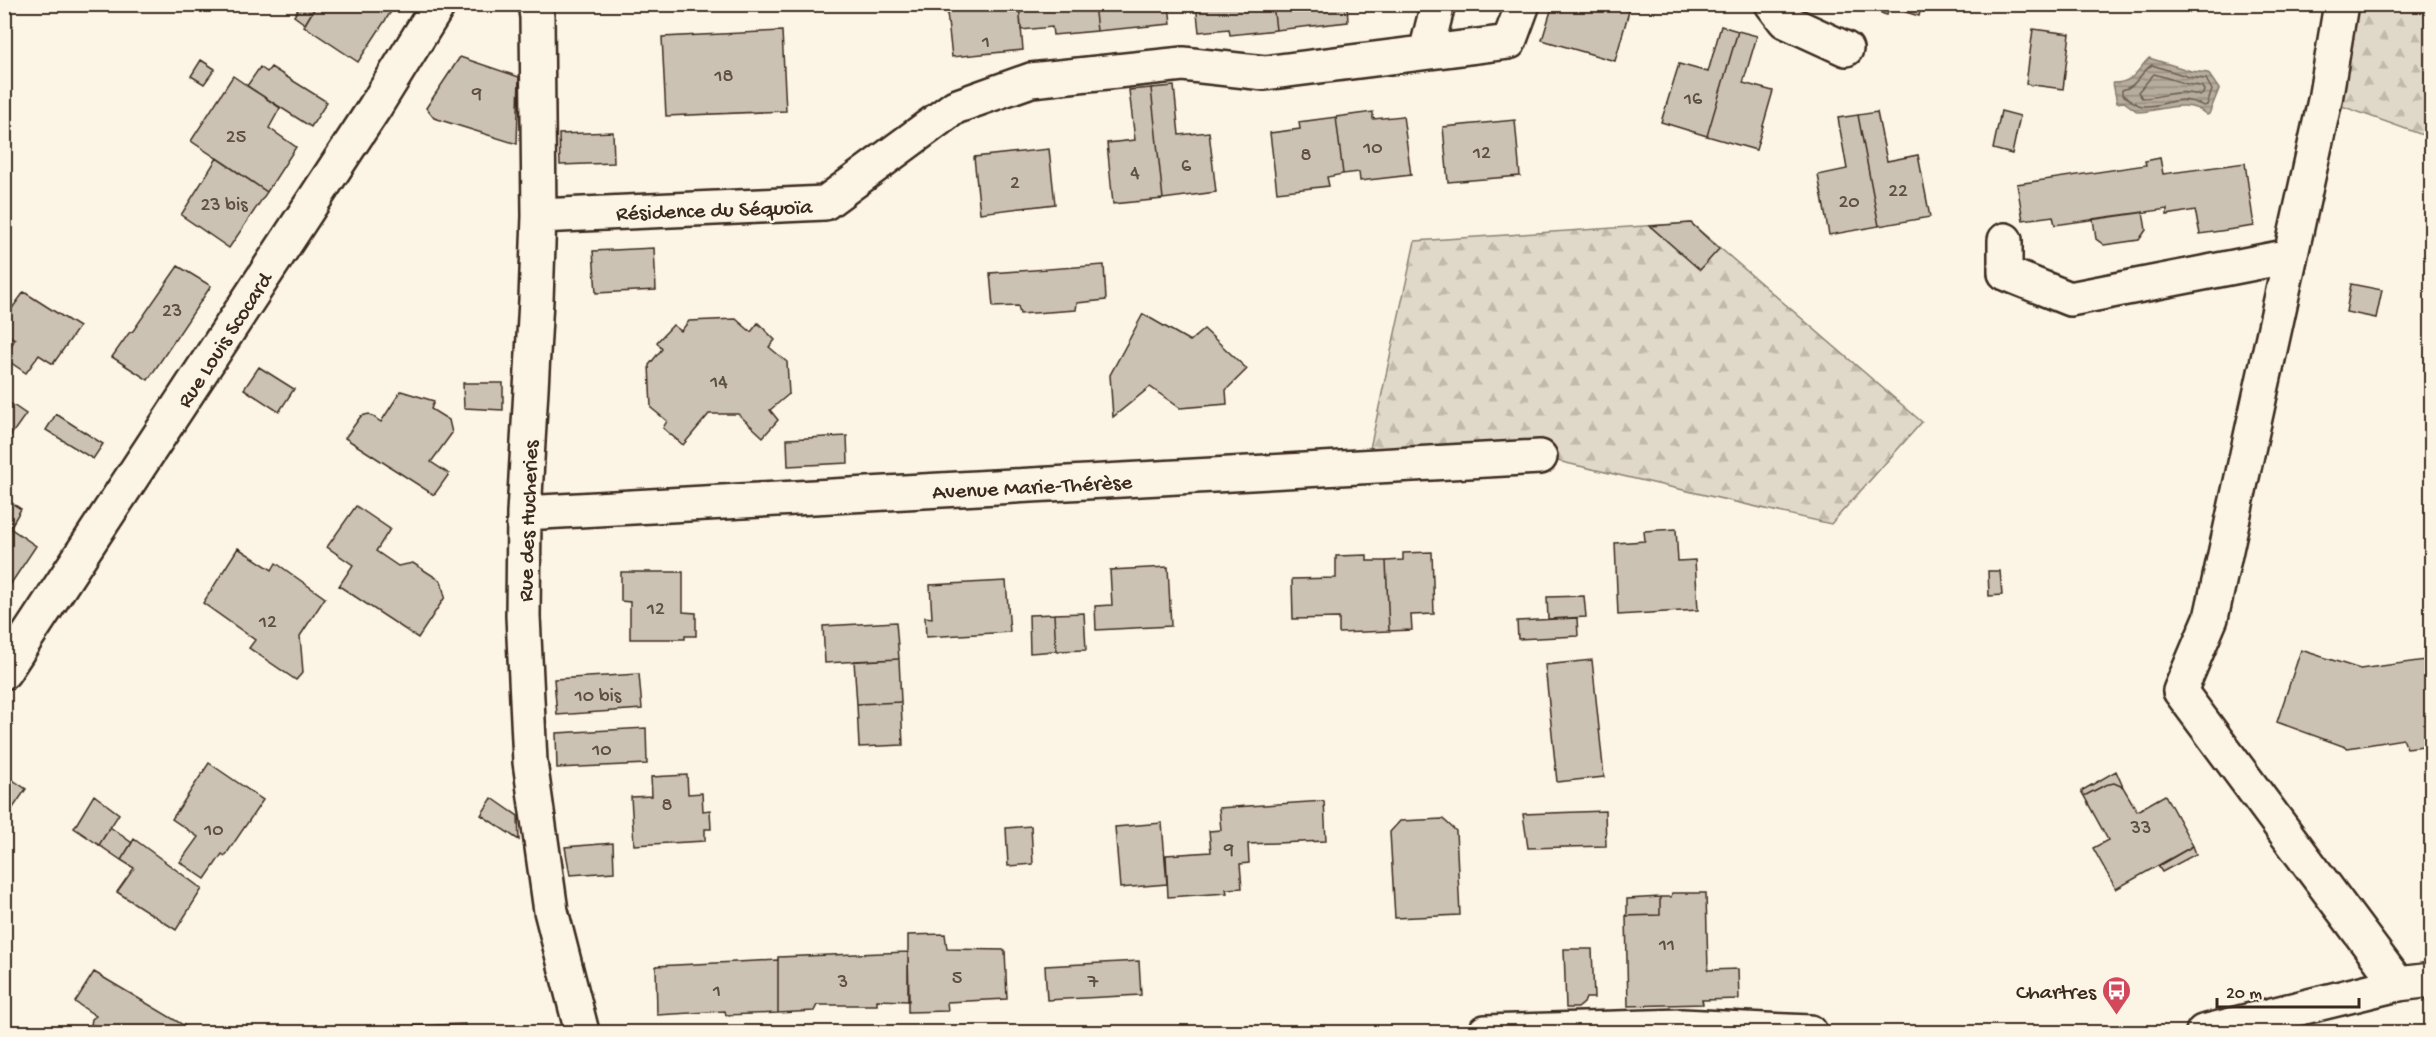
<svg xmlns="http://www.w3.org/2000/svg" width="2436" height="1037" font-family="'Gochi Hand',sans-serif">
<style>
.forest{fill:url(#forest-firs);stroke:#8e8173;stroke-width:1.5}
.water{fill:url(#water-rules);stroke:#85796b;stroke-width:1.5}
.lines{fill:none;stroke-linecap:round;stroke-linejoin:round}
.shore{stroke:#6d5e51;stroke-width:1.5}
.building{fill:#ccc2b3;stroke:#3b2a1e;stroke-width:1.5}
.minor-casing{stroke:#3b2a1e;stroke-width:38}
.major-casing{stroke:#3b2a1e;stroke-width:38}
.minor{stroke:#fcf5e5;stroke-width:33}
.major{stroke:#fcf5e5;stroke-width:33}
.labels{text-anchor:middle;stroke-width:5;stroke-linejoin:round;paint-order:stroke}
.number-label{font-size:20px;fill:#5f5043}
.street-label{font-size:22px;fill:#3b2a1e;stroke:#fcf5e5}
.poi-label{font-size:22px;fill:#3b2a1e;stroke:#fcf5e5;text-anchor:end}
</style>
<defs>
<pattern id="forest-firs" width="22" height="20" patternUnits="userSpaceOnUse" patternTransform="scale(1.5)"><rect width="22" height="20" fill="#e0d8c8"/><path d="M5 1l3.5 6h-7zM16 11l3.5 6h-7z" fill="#c1baab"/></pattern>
<pattern id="water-rules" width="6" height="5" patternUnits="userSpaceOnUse" patternTransform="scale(1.5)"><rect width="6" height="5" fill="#b7ad9e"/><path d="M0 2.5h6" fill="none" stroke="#968d80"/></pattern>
</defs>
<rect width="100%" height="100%" fill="#fcf5e5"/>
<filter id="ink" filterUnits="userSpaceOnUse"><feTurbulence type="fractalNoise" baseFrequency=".0167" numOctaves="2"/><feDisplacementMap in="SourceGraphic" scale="12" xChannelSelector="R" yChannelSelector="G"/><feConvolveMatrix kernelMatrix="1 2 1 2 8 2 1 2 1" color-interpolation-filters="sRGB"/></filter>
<g filter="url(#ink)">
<path class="forest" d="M 2341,5 L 2431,5 L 2431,138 L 2325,100 Z
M 1691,223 L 1922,422 L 1831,524 L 1540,457 L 1366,467 L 1415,241 Z"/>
<path class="water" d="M 2149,58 L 2191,71 L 2208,73 L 2219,89 L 2209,114 L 2207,115 C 2187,97 2162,111 2138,112 L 2124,102 L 2117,103 L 2113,83 C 2134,83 2136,71 2149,58 Z"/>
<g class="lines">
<path class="shore" d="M 2152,65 L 2189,77 L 2206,79 L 2212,90 L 2207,105 L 2204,106 C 2173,92 2172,107 2143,106 C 2136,106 2130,98 2122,95 L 2122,90 C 2137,87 2140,72 2152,65 Z
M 2154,74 L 2187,84 L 2201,86 L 2204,90 L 2203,94 L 2200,96 C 2180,87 2163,98 2142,98 L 2138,92 Z"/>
</g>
<path class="building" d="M 301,4 L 317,4 L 305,24 L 294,16 Z
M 317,4 L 396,4 L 358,62 L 304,26 Z
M 946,4 L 1019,4 L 1023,50 L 952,57 Z
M 1019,4 L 1094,4 L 1097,31 L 1053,35 L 1052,27 L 1021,30 Z
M 1094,4 L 1169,4 L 1171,24 L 1097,31 Z
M 1196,4 L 1273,4 L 1276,30 L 1230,35 L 1229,29 L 1199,32 Z
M 1273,4 L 1347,4 L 1348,22 L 1276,30 Z
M 1553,4 L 1631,4 L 1615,61 L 1542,40 Z
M 1852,4 L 1879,4 L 1889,8 L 1887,15 Z
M 1879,4 L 1922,4 L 1919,16 Z
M 1721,26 L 1738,31 L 1707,136 L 1661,122 L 1679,64 L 1708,72 Z
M 2033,29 L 2070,34 L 2063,89 L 2026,84 Z
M 782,31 L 786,111 L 666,116 L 662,37 Z
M 1738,31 L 1757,36 L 1743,83 L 1773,91 L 1756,150 L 1707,136 Z
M 460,57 L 519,77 L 517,144 L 434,118 L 426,108 Z
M 201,60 L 215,69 L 204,84 L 191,76 Z
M 260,67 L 267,72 L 271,67 L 327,102 L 311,127 L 247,86 Z
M 233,76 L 280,108 L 269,128 L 296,147 L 267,192 L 191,141 Z
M 1174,86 L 1179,135 L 1209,132 L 1216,192 L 1163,199 L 1151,88 Z
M 1151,88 L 1163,199 L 1113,204 L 1107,143 L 1135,140 L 1129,90 Z
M 2001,111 L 2020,116 L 2012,154 L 1993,149 Z
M 1373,112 L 1373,119 L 1403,116 L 1411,175 L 1360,181 L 1359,172 L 1343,174 L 1336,117 Z
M 1877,112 L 1887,161 L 1918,155 L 1930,217 L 1879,226 L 1858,115 Z
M 1858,115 L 1879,226 L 1829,235 L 1818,175 L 1847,169 L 1838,118 Z
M 1336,117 L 1343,174 L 1327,177 L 1329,186 L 1277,192 L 1270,133 L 1300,129 L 1299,122 Z
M 1515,120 L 1520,176 L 1448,182 L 1443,127 Z
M 613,132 L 614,163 L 560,165 L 559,134 Z
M 1049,149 L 1055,204 L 980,213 L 974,157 Z
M 217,158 L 267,192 L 229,248 L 181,215 Z
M 2160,158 L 2163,174 L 2245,163 L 2254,226 L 2200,234 L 2195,210 L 2167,215 L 2167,209 L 2055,225 L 2053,216 L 2023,220 L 2017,184 L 2146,165 L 2145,161 Z
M 2143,212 L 2146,230 L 2139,240 L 2104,245 L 2096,239 L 2093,219 Z
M 1691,223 L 1719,249 L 1700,270 L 1650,226 Z
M 654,248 L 656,290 L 596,293 L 593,251 Z
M 1104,265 L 1106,300 L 1077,303 L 1076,310 L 1020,314 L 1018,306 L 993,307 L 990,273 Z
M 178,266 L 211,286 L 148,380 L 112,357 L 129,333 L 133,331 Z
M 2351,284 L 2382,290 L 2376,318 L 2346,312 Z
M 24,292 L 79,327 L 53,364 L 39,355 L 26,373 L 4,358 L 15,339 L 4,333 L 4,319 Z
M 1143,314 L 1190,341 L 1204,329 L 1247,369 L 1226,390 L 1227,404 L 1180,408 L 1150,387 L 1113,417 L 1110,375 Z
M 736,319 L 751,332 L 758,323 L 775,340 L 769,347 L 787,362 L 789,394 L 770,410 L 778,420 L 763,437 L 738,414 L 709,414 L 683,445 L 663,428 L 667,421 L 651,408 L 649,365 L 662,349 L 657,342 L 673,325 L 681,331 L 689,321 Z
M 259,367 L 294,389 L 279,412 L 244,389 Z
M 463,383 L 503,383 L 503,410 L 464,408 Z
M 401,391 L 434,401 L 431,409 L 449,420 L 452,433 L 431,462 L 449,474 L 434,495 L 345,438 L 361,416 L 369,414 L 381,422 Z
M 4,399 L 26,414 L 4,445 Z
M 56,414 L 103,444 L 93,459 L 46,430 Z
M 847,436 L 848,463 L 788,466 L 787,439 Z
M 4,498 L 21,509 L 10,528 L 36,546 L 4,594 Z
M 356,506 L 390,529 L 376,551 L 398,566 L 413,563 L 441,581 L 445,597 L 418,638 L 339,586 L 353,565 L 327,547 Z
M 1676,529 L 1678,561 L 1695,560 L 1698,610 L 1618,615 L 1615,543 L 1645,541 L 1644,531 Z
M 238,548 L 272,570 L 276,563 L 325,598 L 300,636 L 303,672 L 296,680 L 249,648 L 255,640 L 203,603 Z
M 1432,552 L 1434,614 L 1411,615 L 1412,630 L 1389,631 L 1386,561 L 1403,560 L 1403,553 Z
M 1367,555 L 1367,561 L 1386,561 L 1389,631 L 1339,633 L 1339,618 L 1293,619 L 1292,579 L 1336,578 L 1336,556 Z
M 1168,567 L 1171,626 L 1096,630 L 1095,606 L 1112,605 L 1110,570 Z
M 1988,571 L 2000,571 L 2002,595 L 1989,596 Z
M 621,572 L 683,572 L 683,612 L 696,613 L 696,636 L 685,636 L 685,639 L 630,639 L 630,602 L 621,601 Z
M 1006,581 L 1010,632 L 926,637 L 925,617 L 932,618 L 930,585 Z
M 1584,596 L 1586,617 L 1548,619 L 1547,597 Z
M 1084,613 L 1086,650 L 1056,651 L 1054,614 Z
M 1054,614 L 1056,651 L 1030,653 L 1029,615 Z
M 1577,618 L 1578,636 L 1518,639 L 1517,621 Z
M 896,622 L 899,659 L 825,663 L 823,626 Z
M 2301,650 L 2360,669 L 2432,659 L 2432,745 L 2407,748 L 2403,739 L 2348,748 L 2277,722 Z
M 899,659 L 901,702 L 857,704 L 854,661 Z
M 1592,660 L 1604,777 L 1557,782 L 1545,665 Z
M 639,674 L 642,709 L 557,715 L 554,679 Z
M 901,702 L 903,745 L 859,747 L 857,704 Z
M 646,728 L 647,764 L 557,768 L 556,733 Z
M 209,763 L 263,800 L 225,856 L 222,854 L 205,879 L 180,862 L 198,837 L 172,819 Z
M 2116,771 L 2123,787 L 2114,783 L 2105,785 L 2084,796 L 2081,791 Z
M 4,774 L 26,789 L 4,821 Z
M 687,775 L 688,794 L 702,793 L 703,811 L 710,810 L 711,829 L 705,829 L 705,841 L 634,845 L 631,797 L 652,796 L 651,777 Z
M 2114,783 L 2123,787 L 2137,811 L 2165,795 L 2193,846 L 2116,889 L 2093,848 L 2108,840 L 2084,796 L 2105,785 Z
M 94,795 L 119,814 L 99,845 L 74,828 Z
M 492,798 L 518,816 L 519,840 L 481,815 Z
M 1324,801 L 1326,841 L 1248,844 L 1249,863 L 1240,864 L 1242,888 L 1226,889 L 1227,893 L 1168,897 L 1166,855 L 1211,852 L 1209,831 L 1221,830 L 1219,808 Z
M 1605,811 L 1606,846 L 1528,848 L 1523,814 Z
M 1443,819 L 1456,831 L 1460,915 L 1395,918 L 1390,832 L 1400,821 Z
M 1162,823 L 1167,884 L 1120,888 L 1115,827 Z
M 1031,826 L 1033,864 L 1008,866 L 1006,828 Z
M 110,827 L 132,843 L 121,860 L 99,845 Z
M 134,839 L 202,889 L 176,930 L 117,892 L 134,868 L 121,860 Z
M 613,843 L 614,872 L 570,875 L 565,847 Z
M 2193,846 L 2196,854 L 2162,872 L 2158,866 Z
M 1672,893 L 1706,893 L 1708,970 L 1738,969 L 1739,999 L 1702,1000 L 1703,1004 L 1628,1006 L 1626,916 L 1660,915 L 1660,897 L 1671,897 Z
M 1660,897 L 1660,915 L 1627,916 L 1627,899 Z
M 945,934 L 947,949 L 1005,950 L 1007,999 L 947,1002 L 948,1011 L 908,1012 L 908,935 Z
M 1564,949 L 1592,949 L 1594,998 L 1586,998 L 1584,1003 L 1578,1008 L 1566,1008 Z
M 908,952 L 909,1001 L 877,1000 L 877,1005 L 817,1005 L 814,1011 L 778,1013 L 778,957 Z
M 778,960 L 778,1013 L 726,1015 L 725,1011 L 657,1015 L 656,966 Z
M 1139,961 L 1141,995 L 1047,1000 L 1045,966 Z
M 94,972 L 195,1032 L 97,1032 L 97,1026 L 91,1025 L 92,1019 L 96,1016 L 75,1002 Z
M 465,1024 L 466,1032 L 437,1032 L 435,1025 Z
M 435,1025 L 437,1032 L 346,1032 L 346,1028 Z"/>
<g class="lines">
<defs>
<path id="minor" d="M 535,4 L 537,17 L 539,216 L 536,300 L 524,513 L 523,616 L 530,762 L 551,911 L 582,1032
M 1772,4 L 1785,21 L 1846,49
M 2341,4 L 2325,100 L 2211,618 L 2180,691 L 2398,984
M 1426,52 L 1438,4
M 539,216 L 825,203 L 955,107 L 1031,80 L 1183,64 L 1265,73 L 1509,42 L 1523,4
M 2005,240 L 2005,273 L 2070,299 L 2290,256
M 524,513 L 1540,457
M 1485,1032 L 1682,1026 L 1810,1032"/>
<path id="major" d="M 4,672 L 375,107 L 439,4
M 2203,1032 L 2398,984 L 2432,980"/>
</defs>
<use href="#minor" class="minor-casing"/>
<use href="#major" class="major-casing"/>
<use href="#minor" class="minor"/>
<use href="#major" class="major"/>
</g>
</g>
<defs>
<symbol id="bus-pin" viewBox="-11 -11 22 30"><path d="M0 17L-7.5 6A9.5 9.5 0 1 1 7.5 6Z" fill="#d1495b" stroke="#fcf5e5"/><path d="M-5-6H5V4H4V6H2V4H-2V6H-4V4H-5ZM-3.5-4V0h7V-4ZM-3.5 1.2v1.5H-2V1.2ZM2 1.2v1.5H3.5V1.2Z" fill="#fff"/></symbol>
</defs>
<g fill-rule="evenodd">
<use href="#bus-pin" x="2100" y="974" width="33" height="45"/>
</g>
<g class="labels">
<g class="number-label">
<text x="986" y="47">1</text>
<text x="724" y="81">18</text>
<text x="477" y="99">9</text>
<text x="1693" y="104">16</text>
<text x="236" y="142">25</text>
<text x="1373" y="153">10</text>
<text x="1482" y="158">12</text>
<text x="1306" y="160">8</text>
<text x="1186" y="171">6</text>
<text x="1135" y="178">4</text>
<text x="1015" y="188">2</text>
<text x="1898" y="196">22</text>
<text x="1849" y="207">20</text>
<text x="224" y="210">23 bis</text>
<text x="172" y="316">23</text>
<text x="719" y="387">14</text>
<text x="656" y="614">12</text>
<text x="268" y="627">12</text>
<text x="598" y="701">10 bis</text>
<text x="602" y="755">10</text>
<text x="667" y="810">8</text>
<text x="2141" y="833">33</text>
<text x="214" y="835">10</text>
<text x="1229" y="855">9</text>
<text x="1667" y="950">11</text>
<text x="957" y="983">5</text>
<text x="843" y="987">3</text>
<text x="1093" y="987">7</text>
<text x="717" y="996">1</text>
</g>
<g class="street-label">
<text transform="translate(714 208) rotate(-2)" y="8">Résidence du Séquoïa</text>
<text transform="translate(223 339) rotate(-57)" y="8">Rue Louis Scocard</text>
<text transform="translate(1032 485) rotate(-3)" y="8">Avenue Marie-Thérèse</text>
<text transform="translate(526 521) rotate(-88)" y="8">Rue des Hucheries</text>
</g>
<g class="poi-label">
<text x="2096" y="998">Chartres</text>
</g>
</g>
<rect width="2436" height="1037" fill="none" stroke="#fcf5e5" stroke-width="24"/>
<rect x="12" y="12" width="2412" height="1013" fill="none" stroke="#3b2a1e" stroke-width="2" filter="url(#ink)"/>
<path d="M2217 998v9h142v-9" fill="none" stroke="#3b2a1e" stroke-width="3"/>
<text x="2226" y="998" font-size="18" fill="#3b2a1e" stroke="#fcf5e5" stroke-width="4.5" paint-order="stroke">20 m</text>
</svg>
